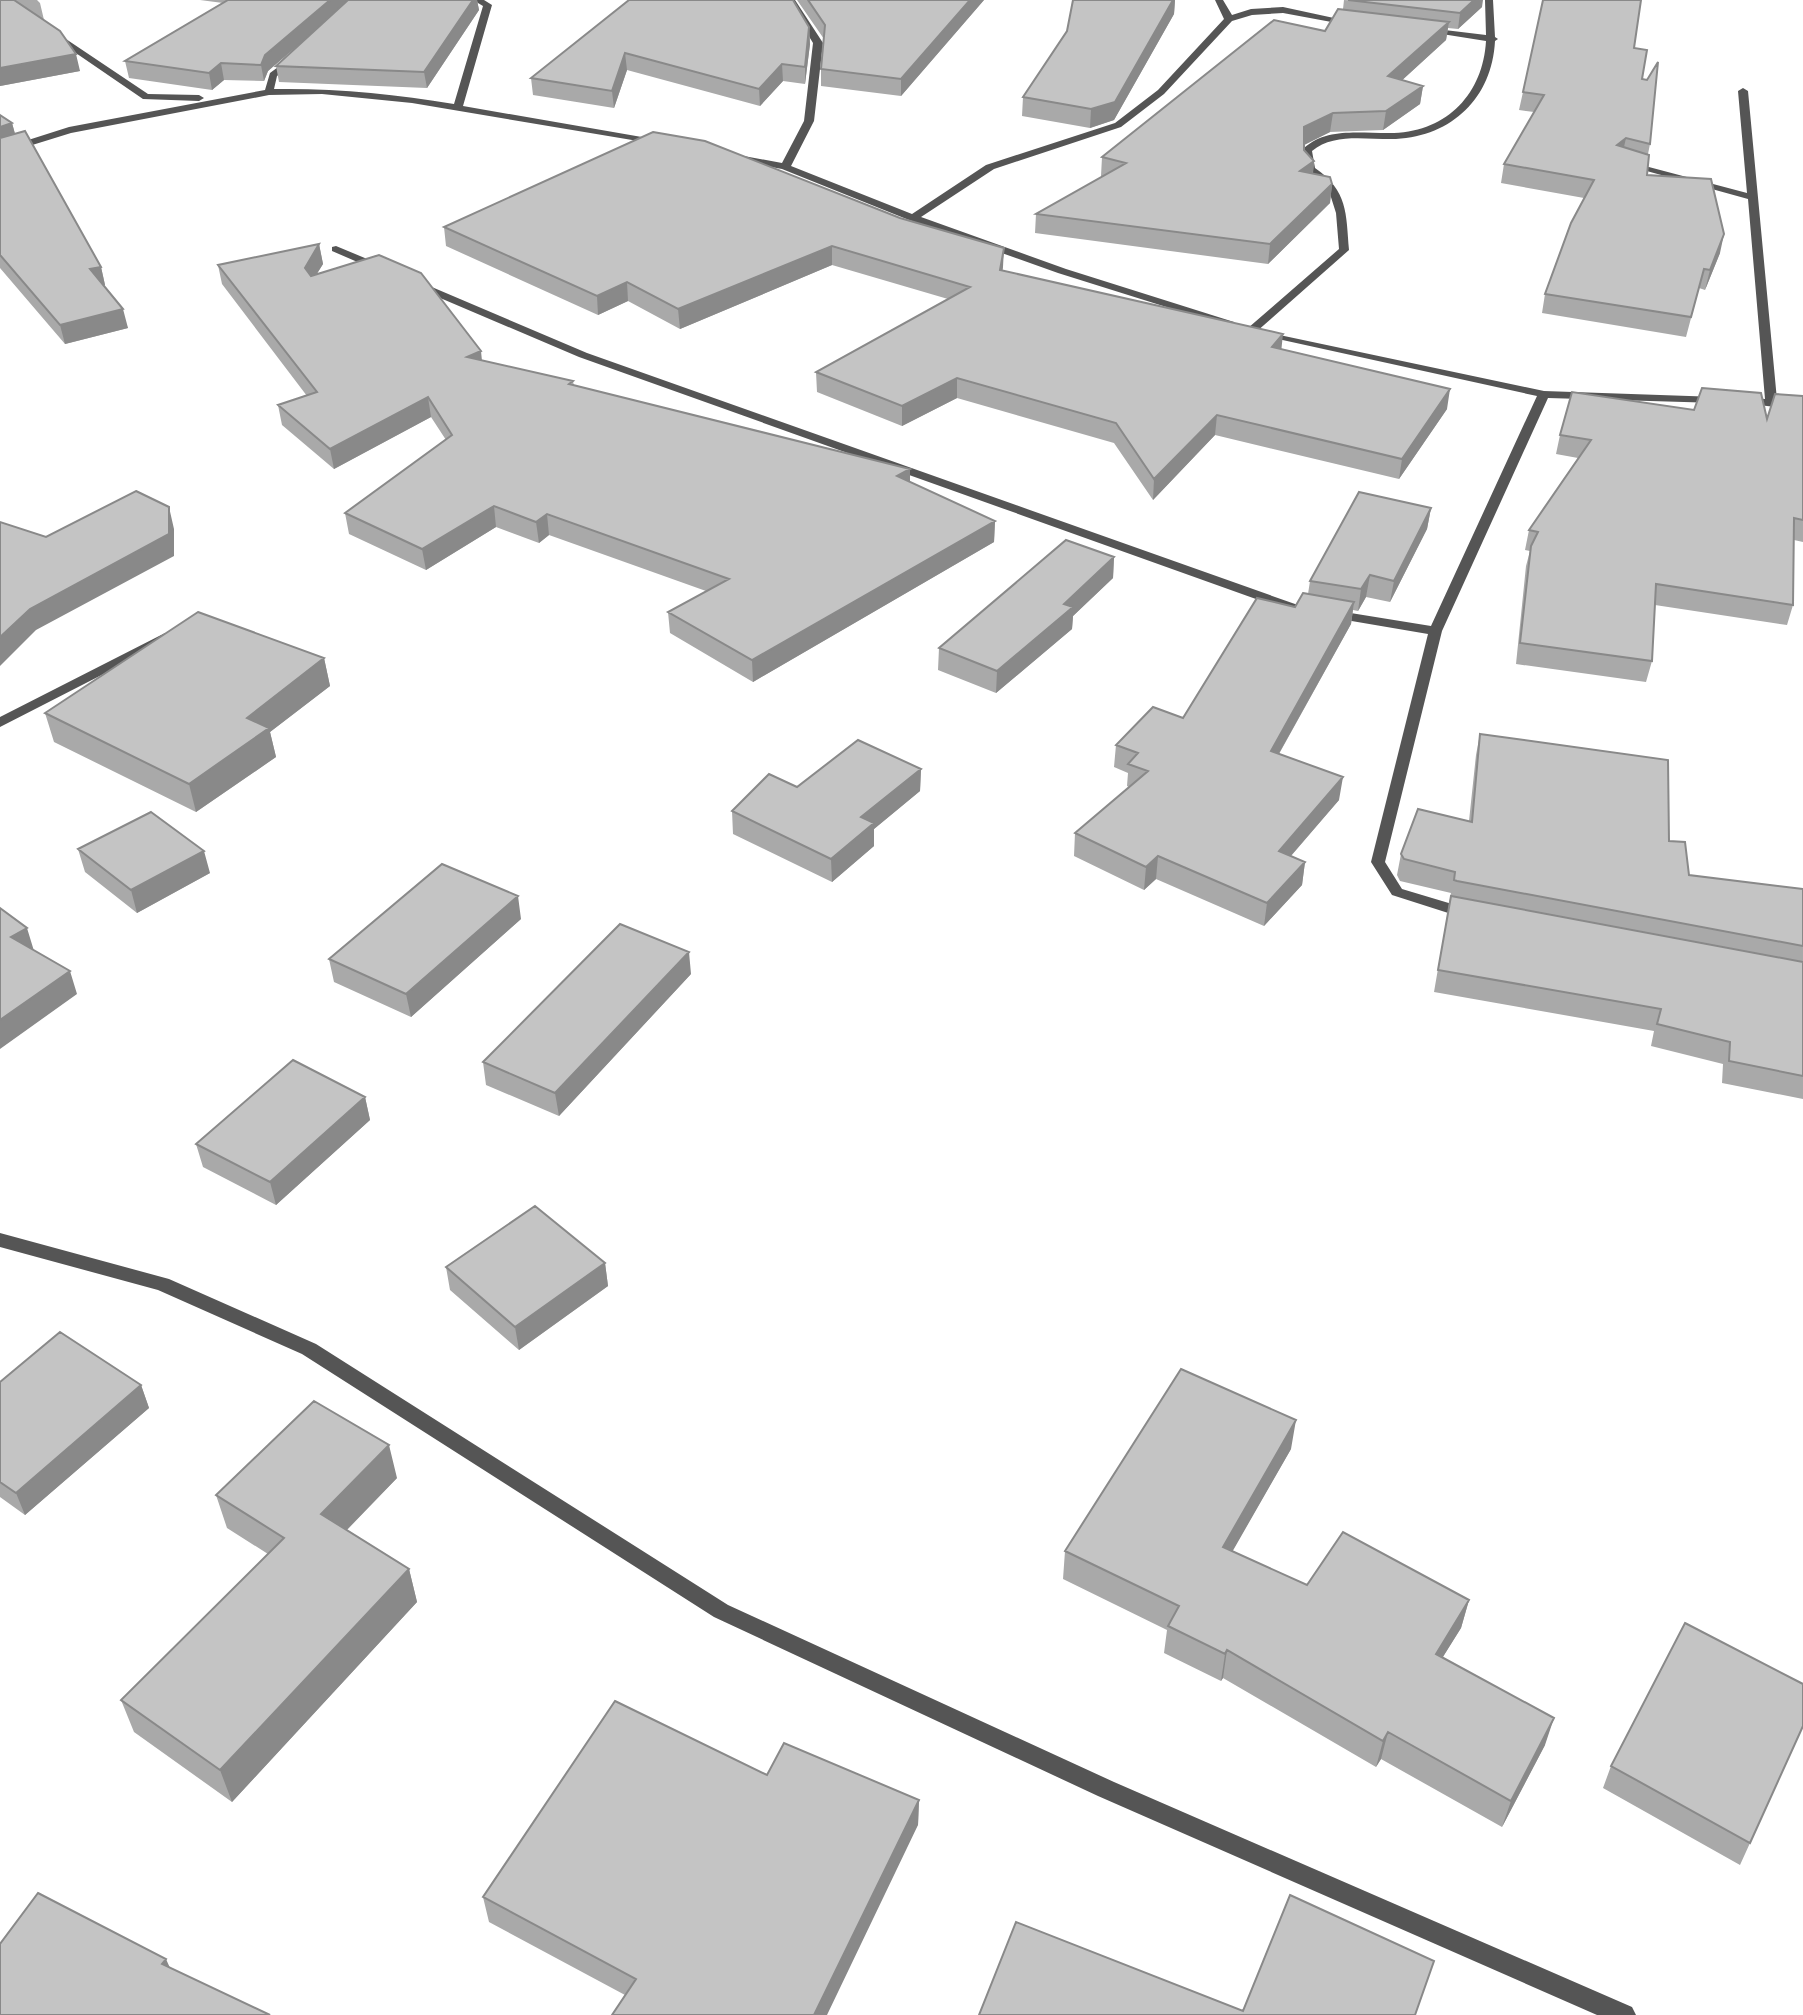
<svg xmlns="http://www.w3.org/2000/svg" width="1803" height="2015" font-family="'Sofia Sans Condensed',sans-serif">
<style>
.lines{fill:none;stroke-linecap:round;stroke-linejoin:round}
.minor{fill:#555;fill-rule:evenodd}
.wall{fill:#a9a9a9}
.shaded-wall{fill:#898989}
.building{fill:#c4c4c4;stroke:#898989;stroke-width:2}
</style>
<rect width="100%" height="100%" fill="#fff"/>
<g class="lines">
<path class="minor" d="M 473,0 L 484,0 L 492,5 L 463,106 L 659,140 L 664,143 L 662,145 L 412,103 L 322,94 L 269,95 L 71,133 L 0,155 L 0,149 L 69,127 L 265,90 L 270,73 L 293,56 L 298,59 L 277,76 L 274,89 C 335,88 394,94 454,104 L 483,6 Z
M 787,0 L 795,0 L 823,43 L 814,121 L 791,166 L 912,214 L 986,165 L 1115,123 L 1158,90 L 1224,19 L 1215,0 L 1223,0 L 1232,15 L 1251,9 L 1283,7 L 1357,23 L 1353,26 L 1283,13 L 1252,15 L 1232,21 L 1164,94 L 1121,127 L 994,169 L 921,217 L 1066,269 L 1234,322 L 1234,326 L 1230,327 L 1058,273 L 909,220 L 782,169 L 729,159 L 729,155 L 733,154 L 782,163 L 804,121 L 813,43 Z
M 1485,0 L 1493,0 L 1495,37 L 1498,39 L 1495,41 C 1492,98 1452,136 1396,139 C 1369,140 1334,132 1312,151 L 1315,168 C 1348,191 1346,213 1349,250 L 1256,332 L 1248,332 L 1248,328 L 1339,249 L 1336,213 L 1330,194 L 1305,169 L 1304,148 C 1328,126 1364,134 1394,133 C 1448,131 1483,93 1486,41 L 1423,31 L 1428,28 L 1486,35 Z
M 54,31 L 148,94 L 199,95 L 204,98 L 199,101 L 143,99 L 51,36 L 49,34 Z
M 1743,88 L 1748,91 L 1777,400 L 1803,402 L 1803,410 L 1741,403 L 1735,400 L 1741,397 L 1765,399 L 1748,199 L 1625,165 L 1630,162 L 1747,193 L 1738,91 Z
M 336,246 L 384,266 L 385,268 L 376,270 L 332,251 L 332,247 Z
M 412,282 L 420,282 L 587,353 L 1295,604 L 1431,626 L 1537,396 L 1264,336 L 1260,335 L 1260,331 L 1544,391 L 1718,397 L 1724,400 L 1718,403 L 1548,398 L 1442,631 L 1385,862 L 1402,889 L 1472,910 L 1475,914 L 1472,918 L 1467,919 L 1392,895 L 1371,862 L 1428,634 L 1287,610 L 579,357 L 412,286 Z
M 165,633 L 170,634 L 170,640 L 0,727 L 0,717 Z
M 0,1233 L 169,1279 L 316,1344 L 728,1605 L 1114,1782 L 1632,2007 L 1636,2015 L 1597,2015 L 1098,1796 L 714,1617 L 302,1354 L 158,1290 L 0,1247 Z"/>
</g>
<path class="wall" d="M 0,0 L 37,0 L 40,3 L 44,20 L 80,71 L 0,86 Z
M 200,0 L 477,0 L 479,10 L 427,88 L 279,82 L 276,66 L 299,44 L 268,71 L 264,81 L 224,80 L 212,90 L 129,78 L 125,61 L 223,3 Z
M 629,0 L 809,27 L 810,44 L 805,84 L 783,81 L 760,106 L 627,70 L 614,108 L 533,95 L 531,78 Z
M 797,0 L 984,0 L 901,96 L 821,86 L 821,69 L 824,39 Z
M 1073,0 L 1175,0 L 1174,14 L 1114,120 L 1090,128 L 1022,116 L 1023,97 L 1067,31 Z
M 1344,0 L 1482,7 L 1458,29 L 1448,28 L 1446,40 L 1402,80 L 1423,86 L 1420,104 L 1383,130 L 1330,132 L 1304,145 L 1304,150 L 1314,161 L 1313,173 L 1332,184 L 1330,203 L 1268,264 L 1035,233 L 1036,214 L 1103,177 L 1101,176 L 1102,157 L 1325,31 L 1343,9 Z
M 1634,48 L 1642,79 L 1650,144 L 1648,154 L 1647,175 L 1720,253 L 1705,290 L 1699,288 L 1686,337 L 1542,313 L 1545,294 L 1584,198 L 1501,183 L 1504,164 L 1534,112 L 1519,110 L 1523,92 Z
M 0,115 L 12,123 L 15,134 L 101,267 L 105,285 L 104,286 L 128,328 L 65,344 L 0,268 Z
M 653,132 L 1003,267 L 1002,271 L 1281,350 L 1447,409 L 1399,479 L 1215,435 L 1153,500 L 1114,443 L 957,398 L 902,426 L 817,392 L 816,372 L 948,299 L 832,265 L 680,329 L 628,301 L 598,315 L 446,246 L 444,227 Z
M 319,244 L 323,264 L 316,275 L 482,361 L 573,381 L 574,386 L 910,482 L 995,521 L 994,542 L 753,682 L 670,633 L 668,612 L 706,591 L 549,535 L 539,543 L 496,527 L 426,570 L 349,534 L 345,513 L 446,440 L 431,417 L 334,469 L 282,425 L 278,405 L 307,396 L 222,284 L 218,265 Z
M 1803,396 L 1803,542 L 1794,540 L 1793,605 L 1787,625 L 1655,605 L 1652,661 L 1646,682 L 1516,664 L 1526,566 L 1530,551 L 1525,550 L 1529,530 L 1578,458 L 1556,454 L 1560,435 L 1694,410 L 1767,419 Z
M 1431,508 L 1427,529 L 1390,602 L 1366,597 L 1358,611 L 1353,610 L 1351,624 L 1279,754 L 1339,800 L 1291,856 L 1305,862 L 1302,885 L 1264,926 L 1156,879 L 1144,890 L 1074,856 L 1075,833 L 1129,787 L 1127,786 L 1128,773 L 1114,767 L 1116,745 L 1183,718 L 1308,594 L 1310,581 Z
M 1114,557 L 1113,578 L 1073,616 L 1072,629 L 996,693 L 938,670 L 939,648 Z
M 324,658 L 330,686 L 270,732 L 276,757 L 196,812 L 54,742 L 45,713 Z
M 1480,734 L 1669,841 L 1689,875 L 1803,889 L 1803,1099 L 1722,1083 L 1723,1064 L 1651,1046 L 1654,1031 L 1434,992 L 1451,893 L 1400,881 L 1397,875 L 1401,854 L 1469,821 L 1476,755 Z
M 921,769 L 920,791 L 874,829 L 874,846 L 832,882 L 733,834 L 732,811 L 797,787 Z
M 78,849 L 210,873 L 137,913 L 85,872 Z
M 521,919 L 411,1017 L 334,982 L 329,959 Z
M 691,974 L 559,1116 L 486,1085 L 483,1062 Z
M 365,1097 L 370,1120 L 276,1205 L 203,1167 L 196,1144 Z
M 605,1263 L 608,1286 L 519,1350 L 450,1290 L 446,1267 Z
M 0,1382 L 141,1385 L 149,1408 L 25,1515 L 0,1497 Z
M 1291,1449 L 1232,1551 L 1307,1585 L 1469,1600 L 1461,1628 L 1442,1658 L 1545,1745 L 1502,1827 L 1381,1759 L 1376,1767 L 1223,1678 L 1221,1681 L 1164,1653 L 1167,1630 L 1063,1579 L 1065,1551 Z
M 397,1478 L 347,1530 L 409,1569 L 417,1602 L 232,1802 L 134,1732 L 121,1700 L 268,1554 L 227,1528 L 216,1495 Z
M 1611,1766 L 1750,1843 L 1740,1865 L 1603,1788 Z
M 767,1775 L 919,1800 L 918,1825 L 625,1995 L 489,1922 L 483,1897 Z"/>
<path class="shaded-wall" d="M 330,0 L 351,0 L 268,71 L 264,81 L 261,65 L 265,55 Z
M 473,0 L 477,0 L 479,10 L 427,88 L 424,72 Z
M 970,0 L 984,0 L 901,96 L 901,79 Z
M 1173,0 L 1175,0 L 1174,14 L 1114,120 L 1090,128 L 1091,109 Z
M 1474,0 L 1483,0 L 1482,7 L 1458,29 L 1460,13 Z
M 1449,22 L 1446,40 L 1386,95 L 1388,76 Z
M 809,27 L 810,44 L 805,84 L 805,67 Z
M 625,53 L 627,70 L 614,108 L 612,91 Z
M 76,54 L 80,71 L 0,86 L 0,68 Z
M 221,63 L 224,80 L 212,90 L 209,73 Z
M 782,64 L 783,81 L 760,106 L 759,89 Z
M 1423,86 L 1420,104 L 1383,130 L 1386,111 Z
M 1333,113 L 1330,132 L 1302,146 L 1304,127 Z
M 12,123 L 17,141 L 0,146 L 0,127 Z
M 1626,138 L 1622,156 L 1617,145 Z
M 1314,161 L 1312,180 L 1300,171 Z
M 1332,184 L 1330,203 L 1268,264 L 1270,244 Z
M 1724,234 L 1720,253 L 1705,290 L 1710,270 Z
M 319,244 L 323,264 L 308,288 L 305,268 Z
M 832,246 L 832,265 L 680,329 L 678,309 Z
M 1004,248 L 1003,267 L 999,290 L 1000,270 Z
M 101,267 L 105,285 L 95,288 L 90,269 Z
M 627,282 L 628,301 L 598,315 L 597,296 Z
M 123,309 L 128,328 L 65,344 L 60,325 Z
M 1283,334 L 1281,353 L 1272,347 Z
M 481,351 L 483,371 L 467,357 Z
M 957,378 L 957,398 L 902,426 L 902,406 Z
M 1450,389 L 1447,409 L 1399,479 L 1402,459 Z
M 428,397 L 431,417 L 334,469 L 330,449 Z
M 1217,415 L 1215,435 L 1153,500 L 1154,479 Z
M 910,469 L 910,490 L 897,476 Z
M 494,506 L 496,527 L 426,570 L 422,549 Z
M 169,507 L 174,529 L 174,556 L 36,630 L 0,666 L 0,637 L 30,609 Z
M 1431,508 L 1427,529 L 1390,602 L 1394,581 Z
M 547,514 L 549,535 L 539,543 L 536,522 Z
M 995,521 L 994,542 L 753,682 L 752,660 Z
M 1114,557 L 1113,578 L 1073,616 L 1072,629 L 996,693 L 997,671 L 1064,604 Z
M 1370,575 L 1366,597 L 1358,611 L 1361,589 Z
M 1354,602 L 1351,624 L 1268,773 L 1271,751 Z
M 324,658 L 330,686 L 270,732 L 276,757 L 196,812 L 189,784 L 247,718 Z
M 921,769 L 920,791 L 874,829 L 874,846 L 832,882 L 831,859 L 861,817 Z
M 1343,777 L 1339,800 L 1276,873 L 1279,851 Z
M 204,851 L 210,873 L 137,913 L 131,890 Z
M 1158,856 L 1156,879 L 1144,890 L 1146,867 Z
M 1305,862 L 1302,885 L 1264,926 L 1267,903 Z
M 518,896 L 521,919 L 411,1017 L 406,994 Z
M 27,928 L 34,951 L 11,937 Z
M 689,952 L 691,974 L 559,1116 L 555,1093 Z
M 70,971 L 77,994 L 0,1049 L 0,1020 Z
M 365,1097 L 370,1120 L 276,1205 L 270,1182 Z
M 605,1263 L 608,1286 L 519,1350 L 515,1327 Z
M 141,1385 L 149,1408 L 25,1515 L 16,1493 Z
M 1296,1420 L 1291,1449 L 1219,1575 L 1223,1547 Z
M 389,1445 L 397,1478 L 330,1547 L 321,1514 Z
M 409,1569 L 417,1602 L 232,1802 L 220,1770 Z
M 1469,1600 L 1461,1628 L 1428,1681 L 1436,1654 Z
M 1227,1650 L 1223,1678 L 1221,1681 L 1225,1654 Z
M 1554,1718 L 1545,1745 L 1502,1827 L 1511,1801 Z
M 1388,1732 L 1381,1759 L 1376,1767 L 1383,1741 Z
M 919,1800 L 918,1825 L 827,2015 L 814,2015 Z
M 166,1959 L 178,1986 L 162,1964 Z"/>
<path class="building" d="M 0,0 L 14,0 L 60,31 L 76,54 L 0,68 Z
M 228,0 L 330,0 L 265,55 L 261,65 L 221,63 L 209,73 L 125,61 Z
M 348,0 L 473,0 L 424,72 L 276,66 Z
M 629,0 L 793,0 L 809,27 L 805,67 L 782,64 L 759,89 L 625,53 L 612,91 L 531,78 Z
M 808,0 L 970,0 L 901,79 L 821,69 L 825,25 Z
M 1073,0 L 1173,0 L 1115,102 L 1091,109 L 1023,97 L 1067,31 Z
M 1348,0 L 1474,0 L 1460,13 Z
M 1543,0 L 1641,0 L 1634,48 L 1647,50 L 1642,79 L 1647,80 L 1658,62 L 1650,144 L 1626,138 L 1617,145 L 1649,155 L 1647,175 L 1711,179 L 1724,234 L 1710,270 L 1704,269 L 1691,317 L 1545,294 L 1571,223 L 1594,180 L 1504,164 L 1544,95 L 1523,92 Z
M 1338,9 L 1449,22 L 1388,76 L 1423,86 L 1386,111 L 1333,113 L 1304,127 L 1304,150 L 1314,161 L 1300,171 L 1330,177 L 1332,184 L 1270,244 L 1036,214 L 1126,163 L 1102,157 L 1274,20 L 1325,31 Z
M 0,115 L 12,123 L 0,127 Z
M 25,131 L 101,267 L 90,269 L 123,309 L 60,325 L 0,255 L 0,138 Z
M 653,132 L 705,141 L 900,218 L 1004,248 L 1000,270 L 1283,334 L 1272,347 L 1450,389 L 1402,459 L 1217,415 L 1154,479 L 1116,423 L 957,378 L 902,406 L 816,372 L 970,287 L 832,246 L 678,309 L 627,282 L 597,296 L 444,227 Z
M 319,244 L 305,268 L 311,276 L 379,255 L 421,273 L 481,351 L 467,357 L 573,381 L 569,384 L 910,469 L 897,476 L 995,521 L 752,660 L 668,612 L 729,579 L 547,514 L 536,522 L 494,506 L 422,549 L 345,513 L 452,435 L 428,397 L 330,449 L 278,405 L 317,392 L 218,265 Z
M 1702,388 L 1761,393 L 1767,419 L 1775,394 L 1803,396 L 1803,520 L 1794,518 L 1793,605 L 1656,584 L 1652,661 L 1520,643 L 1531,546 L 1538,532 L 1529,530 L 1591,440 L 1560,435 L 1572,392 L 1694,410 Z
M 136,491 L 169,507 L 169,534 L 30,609 L 0,637 L 0,522 L 46,537 Z
M 1359,492 L 1431,508 L 1394,581 L 1370,575 L 1361,589 L 1310,581 Z
M 1066,540 L 1114,557 L 1064,604 L 1073,607 L 997,671 L 939,648 Z
M 1303,593 L 1354,602 L 1271,751 L 1343,777 L 1279,851 L 1305,862 L 1267,903 L 1158,856 L 1146,867 L 1075,833 L 1148,771 L 1128,764 L 1138,753 L 1116,745 L 1153,707 L 1183,718 L 1257,598 L 1295,607 Z
M 198,612 L 324,658 L 247,718 L 269,728 L 189,784 L 45,713 Z
M 1480,734 L 1668,760 L 1669,841 L 1685,842 L 1689,875 L 1803,889 L 1803,946 L 1457,881 L 1454,880 L 1455,872 L 1404,859 L 1401,854 L 1418,809 L 1472,822 Z
M 858,740 L 921,769 L 861,817 L 874,823 L 831,859 L 732,811 L 769,774 L 797,787 Z
M 151,812 L 204,851 L 131,890 L 78,849 Z
M 442,864 L 518,896 L 406,994 L 329,959 Z
M 1451,896 L 1803,962 L 1803,1076 L 1729,1061 L 1730,1042 L 1657,1024 L 1661,1009 L 1438,970 Z
M 0,908 L 27,928 L 11,937 L 70,971 L 0,1020 Z
M 620,924 L 689,952 L 555,1093 L 483,1062 Z
M 293,1060 L 365,1097 L 270,1182 L 196,1144 Z
M 535,1206 L 605,1263 L 515,1327 L 446,1267 Z
M 60,1332 L 141,1385 L 16,1493 L 0,1482 L 0,1382 Z
M 1181,1369 L 1296,1420 L 1223,1547 L 1307,1585 L 1343,1532 L 1469,1600 L 1436,1654 L 1554,1718 L 1511,1801 L 1388,1732 L 1383,1741 L 1227,1650 L 1225,1654 L 1168,1626 L 1179,1606 L 1065,1551 Z
M 314,1401 L 389,1445 L 321,1514 L 409,1569 L 220,1770 L 121,1700 L 284,1538 L 216,1495 Z
M 1685,1623 L 1803,1684 L 1803,1726 L 1750,1843 L 1611,1766 Z
M 615,1701 L 767,1775 L 784,1743 L 919,1800 L 814,2015 L 612,2015 L 636,1979 L 483,1897 Z
M 38,1893 L 166,1959 L 162,1964 L 270,2015 L 0,2015 L 0,1944 Z
M 1290,1895 L 1434,1961 L 1415,2015 L 979,2015 L 1016,1922 L 1243,2011 Z"/>
</svg>
